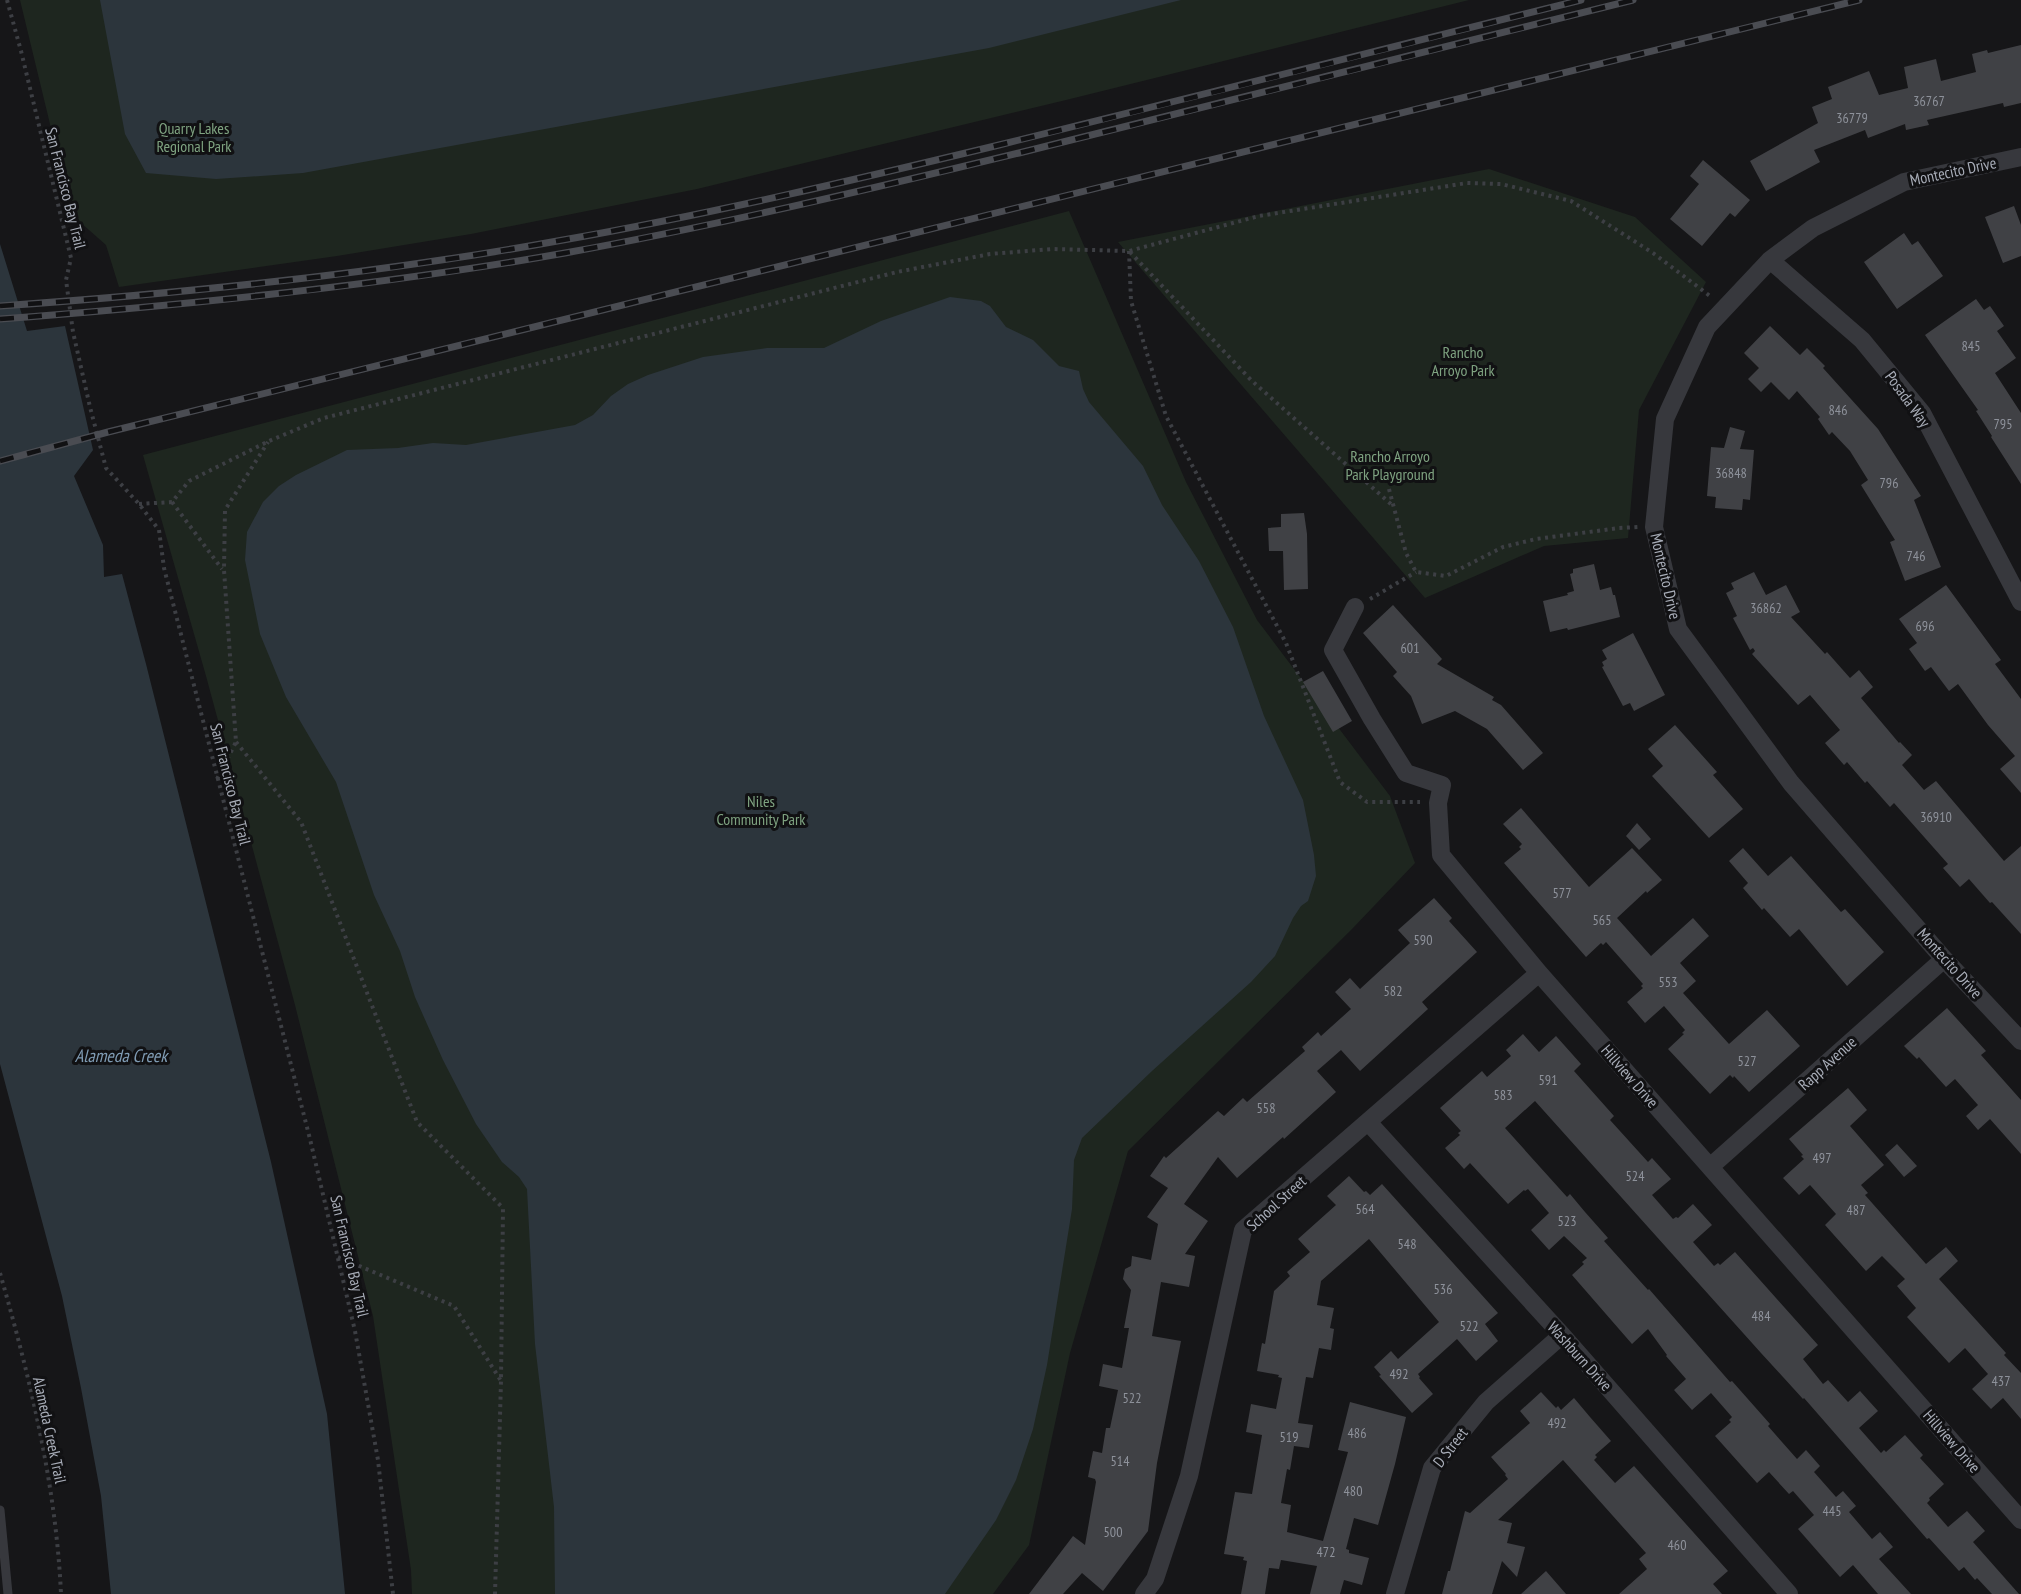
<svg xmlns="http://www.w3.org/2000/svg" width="2021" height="1594" font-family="'PT Sans Narrow',sans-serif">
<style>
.green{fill:#1e261f}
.water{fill:#2c353c}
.building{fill:#404145}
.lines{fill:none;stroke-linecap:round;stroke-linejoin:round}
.path{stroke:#3d3f44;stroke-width:4;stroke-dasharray:3 4.5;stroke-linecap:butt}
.service{stroke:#37383d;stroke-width:9}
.minor{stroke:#37383d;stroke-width:18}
.rail-casing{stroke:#4a4c52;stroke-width:7}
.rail{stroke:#111113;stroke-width:4.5;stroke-dasharray:14;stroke-linecap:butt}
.labels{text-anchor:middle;stroke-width:6;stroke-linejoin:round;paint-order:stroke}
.number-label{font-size:14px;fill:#8e929b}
.park-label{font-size:16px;fill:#7fa381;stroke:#111113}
.street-label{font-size:16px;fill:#a8adb8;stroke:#111113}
.water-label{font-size:18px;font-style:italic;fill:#7f9bb3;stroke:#111113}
</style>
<rect width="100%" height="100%" fill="#161618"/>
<path class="green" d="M 20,0 L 1469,0 L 1066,100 L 697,189 L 471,234 L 337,256 L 119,287 L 106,245 L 72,215 Z
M 1489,169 L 1635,217 L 1706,282 L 1639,410 L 1628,538 L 1544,546 L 1425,598 L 1118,242 Z
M 1069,211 L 1186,482 L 1257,620 L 1390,796 L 1415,863 L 1352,929 L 1128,1151 L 1070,1353 L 1029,1545 L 993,1594 L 412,1594 L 411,1570 L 373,1316 L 295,1005 L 206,676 L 143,455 Z"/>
<path class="water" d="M 100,0 L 1181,0 L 989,48 L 303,173 L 216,179 L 146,173 L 125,134 Z
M 0,244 L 27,331 L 65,326 L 93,450 L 74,476 L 103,545 L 104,577 L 122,574 L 146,664 L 271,1162 L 327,1414 L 345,1594 L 111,1594 L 101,1496 L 81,1388 L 62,1296 L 0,1064 Z
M 950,297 L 981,301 L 990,306 L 1006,327 L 1033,340 L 1059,366 L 1079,371 L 1083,389 L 1089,402 L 1143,466 L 1162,505 L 1199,561 L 1233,627 L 1264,716 L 1303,800 L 1314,855 L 1316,876 L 1308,901 L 1301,906 L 1293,918 L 1275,956 L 1251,982 L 1152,1071 L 1082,1138 L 1074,1160 L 1072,1209 L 1047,1365 L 1033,1429 L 1016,1480 L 996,1520 L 945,1594 L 555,1594 L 554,1507 L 535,1344 L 527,1189 L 519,1177 L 502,1162 L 476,1124 L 443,1060 L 415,997 L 400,951 L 374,895 L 336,782 L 286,697 L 260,634 L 245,560 L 247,532 L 263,502 L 279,486 L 296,475 L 347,450 L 398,448 L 433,443 L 466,445 L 575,425 L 593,415 L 611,396 L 628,384 L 648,375 L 703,357 L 767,348 L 824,348 L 881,321 Z"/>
<path class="building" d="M 2021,45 L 2021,103 L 2004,107 L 2003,103 L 1927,120 L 1929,125 L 1906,130 L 1905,124 L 1868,138 L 1865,130 L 1814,150 L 1820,162 L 1766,191 L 1750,161 L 1818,123 L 1812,107 L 1832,99 L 1828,87 L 1869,71 L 1879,95 L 1908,88 L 1904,67 L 1936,59 L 1941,81 L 1976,72 L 1972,54 L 1987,50 L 1988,53 Z
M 1703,160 L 1750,200 L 1735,217 L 1730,213 L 1702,246 L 1670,219 L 1699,184 L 1690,176 Z
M 2014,206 L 2021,225 L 2021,256 L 2003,263 L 1985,217 Z
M 1904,233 L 1912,245 L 1918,241 L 1943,276 L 1897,309 L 1864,262 Z
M 1976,299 L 1984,310 L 1990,306 L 2004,326 L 1997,331 L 2016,358 L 1995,373 L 2021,413 L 2021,484 L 1991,437 L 1992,436 L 1976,411 L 1978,410 L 1925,335 Z
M 1770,326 L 1800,355 L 1807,348 L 1825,366 L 1823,368 L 1878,429 L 1921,496 L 1914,500 L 1941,567 L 1905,581 L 1890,542 L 1895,540 L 1861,485 L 1868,480 L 1850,451 L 1832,432 L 1829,435 L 1818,419 L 1820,417 L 1797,391 L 1789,400 L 1771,382 L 1761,392 L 1748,379 L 1759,368 L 1744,353 Z
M 1730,427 L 1745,431 L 1740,449 L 1754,450 L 1750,500 L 1743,499 L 1742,510 L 1715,508 L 1716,497 L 1707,496 L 1711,447 L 1724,448 Z
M 1304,513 L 1307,534 L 1308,589 L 1284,590 L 1283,551 L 1269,551 L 1268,528 L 1281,527 L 1281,514 Z
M 1594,564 L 1600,590 L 1611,587 L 1613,595 L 1615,595 L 1620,617 L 1568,630 L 1567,628 L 1550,632 L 1543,601 L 1568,595 L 1567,593 L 1574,591 L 1570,574 L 1573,573 L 1573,569 Z
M 1754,572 L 1766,595 L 1786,585 L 1800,612 L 1791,617 L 1825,654 L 1827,652 L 1850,678 L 1859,670 L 1873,687 L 1861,698 L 1899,743 L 1900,742 L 1912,755 L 1902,765 L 1924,790 L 1936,781 L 2004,861 L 2021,846 L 2021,934 L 1992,902 L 1990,903 L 1969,879 L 1960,887 L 1943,868 L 1948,864 L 1894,803 L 1890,807 L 1867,781 L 1865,783 L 1847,762 L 1844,765 L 1825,743 L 1840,730 L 1810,695 L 1798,705 L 1752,654 L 1755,651 L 1753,648 L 1750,650 L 1733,618 L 1737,616 L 1726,593 L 1734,589 L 1731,583 Z
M 1946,585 L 2001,660 L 1995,664 L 2021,699 L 2021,793 L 2000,769 L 2015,756 L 1988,725 L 1958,684 L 1949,691 L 1931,667 L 1925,671 L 1909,649 L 1917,643 L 1899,619 Z
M 1393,605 L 1442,659 L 1437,664 L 1494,697 L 1492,700 L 1501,705 L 1543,753 L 1523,770 L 1487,729 L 1455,711 L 1422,724 L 1411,696 L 1393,676 L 1397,672 L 1363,633 Z
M 1633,633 L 1665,695 L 1634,711 L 1630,703 L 1623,706 L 1602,667 L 1604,666 L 1602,662 L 1607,659 L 1602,650 Z
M 1323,671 L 1352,721 L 1333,732 L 1303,682 Z
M 1675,725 L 1717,772 L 1713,775 L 1743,809 L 1709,838 L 1652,776 L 1663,766 L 1648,749 Z
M 1521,808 L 1589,887 L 1632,848 L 1662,880 L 1647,893 L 1646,891 L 1617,918 L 1651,956 L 1693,918 L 1709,936 L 1680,963 L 1696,981 L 1683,993 L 1729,1044 L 1767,1010 L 1800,1046 L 1749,1092 L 1734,1076 L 1733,1078 L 1730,1075 L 1710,1094 L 1668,1049 L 1684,1034 L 1682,1033 L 1685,1030 L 1664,1006 L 1645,1023 L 1627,1002 L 1643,988 L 1641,986 L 1643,984 L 1606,942 L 1603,945 L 1601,943 L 1586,957 L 1504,863 L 1521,849 L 1519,847 L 1522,844 L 1503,824 Z
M 1637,823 L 1651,839 L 1639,850 L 1626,836 Z
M 1743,848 L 1768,876 L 1791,856 L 1841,912 L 1845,909 L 1884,952 L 1847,986 L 1799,929 L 1790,937 L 1764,908 L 1762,910 L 1743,888 L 1748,883 L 1729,861 Z
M 1434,898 L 1452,918 L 1449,921 L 1477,952 L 1422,1002 L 1428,1009 L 1360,1071 L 1341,1050 L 1317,1071 L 1336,1092 L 1284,1139 L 1283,1137 L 1237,1178 L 1218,1157 L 1184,1204 L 1208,1221 L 1185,1254 L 1195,1256 L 1189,1287 L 1161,1282 L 1152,1336 L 1181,1341 L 1157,1463 L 1148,1531 L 1103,1591 L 1082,1573 L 1063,1594 L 1029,1594 L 1073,1536 L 1085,1545 L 1096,1482 L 1095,1479 L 1088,1477 L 1093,1451 L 1102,1453 L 1106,1428 L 1110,1428 L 1118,1390 L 1099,1386 L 1103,1364 L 1122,1368 L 1129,1328 L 1124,1328 L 1131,1290 L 1123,1279 L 1125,1269 L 1131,1266 L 1132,1256 L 1151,1260 L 1158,1224 L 1147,1217 L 1168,1188 L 1150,1176 L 1164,1156 L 1166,1158 L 1218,1111 L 1224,1116 L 1243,1098 L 1247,1102 L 1305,1051 L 1302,1047 L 1318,1032 L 1321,1036 L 1351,1009 L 1335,992 L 1350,978 L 1360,989 L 1410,943 L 1398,930 Z
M 1947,1008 L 1986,1051 L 1981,1055 L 2021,1100 L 2021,1154 L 1990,1119 L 1978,1130 L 1966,1116 L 1978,1105 L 1955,1079 L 1946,1087 L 1919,1057 L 1917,1059 L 1904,1046 Z
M 1523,1034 L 1539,1052 L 1556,1036 L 1581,1064 L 1574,1071 L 1614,1116 L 1610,1120 L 1648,1162 L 1652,1158 L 1671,1179 L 1652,1195 L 1673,1219 L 1676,1217 L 1678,1218 L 1693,1204 L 1712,1225 L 1693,1242 L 1714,1266 L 1718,1263 L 1720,1265 L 1735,1252 L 1818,1345 L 1803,1359 L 1823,1384 L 1828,1380 L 1848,1402 L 1860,1391 L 1878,1411 L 1859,1428 L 1881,1453 L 1884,1450 L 1886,1452 L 1905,1435 L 1923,1455 L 1920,1458 L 1944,1484 L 1929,1498 L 1930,1500 L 1927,1503 L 1948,1527 L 1967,1511 L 1985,1531 L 1973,1542 L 2019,1594 L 1992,1594 L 1977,1578 L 1975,1580 L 1964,1567 L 1959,1571 L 1929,1538 L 1927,1539 L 1804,1398 L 1803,1399 L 1761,1353 L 1535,1101 L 1505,1128 L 1567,1197 L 1570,1194 L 1585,1212 L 1608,1238 L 1604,1241 L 1648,1290 L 1649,1289 L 1730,1382 L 1732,1381 L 1770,1424 L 1768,1426 L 1797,1459 L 1806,1450 L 1820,1466 L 1814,1472 L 1836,1497 L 1843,1491 L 1856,1506 L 1849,1512 L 1872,1539 L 1880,1532 L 1893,1547 L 1879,1559 L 1911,1594 L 1878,1594 L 1853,1565 L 1840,1577 L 1798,1529 L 1814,1515 L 1793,1491 L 1789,1494 L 1769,1472 L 1757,1483 L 1715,1436 L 1731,1422 L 1729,1420 L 1732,1417 L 1711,1393 L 1692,1410 L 1674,1390 L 1686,1379 L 1666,1356 L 1667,1355 L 1648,1329 L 1632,1344 L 1572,1275 L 1584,1264 L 1582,1262 L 1587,1258 L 1564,1236 L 1549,1250 L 1531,1230 L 1549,1213 L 1528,1189 L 1525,1191 L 1524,1190 L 1508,1204 L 1470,1163 L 1464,1169 L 1445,1148 L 1460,1135 L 1458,1133 L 1461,1131 L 1440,1108 L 1482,1071 L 1487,1077 L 1511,1056 L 1506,1050 Z
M 1848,1088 L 1867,1110 L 1850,1126 L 1884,1165 L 1861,1185 L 1868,1193 L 1865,1195 L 1926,1264 L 1946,1247 L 1958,1261 L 1939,1279 L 2006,1353 L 2004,1355 L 2021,1373 L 2021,1419 L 2003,1398 L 1991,1409 L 1972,1389 L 1988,1374 L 1965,1348 L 1949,1363 L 1907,1317 L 1916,1308 L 1897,1286 L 1905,1279 L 1882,1256 L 1866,1271 L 1825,1225 L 1836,1214 L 1810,1185 L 1799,1195 L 1783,1178 L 1804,1159 L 1801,1156 L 1803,1155 L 1789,1139 Z
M 1897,1144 L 1917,1166 L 1904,1177 L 1885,1155 Z
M 1349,1176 L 1364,1192 L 1366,1191 L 1370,1195 L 1382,1184 L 1498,1313 L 1485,1324 L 1498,1341 L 1476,1361 L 1457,1339 L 1418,1374 L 1420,1377 L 1419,1378 L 1433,1394 L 1412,1413 L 1379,1376 L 1381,1375 L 1374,1367 L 1391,1351 L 1398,1359 L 1439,1322 L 1369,1239 L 1321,1281 L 1317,1305 L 1334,1308 L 1330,1328 L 1334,1329 L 1331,1350 L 1319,1348 L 1313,1378 L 1306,1377 L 1298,1423 L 1313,1425 L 1309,1448 L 1294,1446 L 1290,1470 L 1287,1469 L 1281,1503 L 1291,1505 L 1287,1532 L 1323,1541 L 1348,1452 L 1338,1450 L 1350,1402 L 1406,1417 L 1395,1464 L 1378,1525 L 1354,1518 L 1346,1549 L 1349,1550 L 1349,1553 L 1369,1558 L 1362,1585 L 1344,1580 L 1340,1594 L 1310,1594 L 1317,1566 L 1281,1560 L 1279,1569 L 1269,1568 L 1265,1594 L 1241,1594 L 1247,1561 L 1243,1560 L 1244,1557 L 1224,1554 L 1235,1492 L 1252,1494 L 1262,1435 L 1246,1432 L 1251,1404 L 1276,1409 L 1282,1378 L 1278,1377 L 1279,1375 L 1257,1371 L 1262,1343 L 1265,1344 L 1274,1291 L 1290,1276 L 1287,1272 L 1310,1252 L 1298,1239 L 1336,1205 L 1327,1196 Z
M 1541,1392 L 1556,1408 L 1558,1406 L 1561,1410 L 1574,1398 L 1590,1417 L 1611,1441 L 1595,1455 L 1597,1457 L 1594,1460 L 1615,1483 L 1634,1466 L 1728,1571 L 1713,1584 L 1722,1594 L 1619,1594 L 1647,1569 L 1639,1559 L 1646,1553 L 1563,1460 L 1498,1520 L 1512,1523 L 1507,1543 L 1525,1547 L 1517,1577 L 1502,1561 L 1492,1594 L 1442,1594 L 1448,1571 L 1450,1571 L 1465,1511 L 1470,1513 L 1508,1479 L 1505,1475 L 1506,1474 L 1491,1457 L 1530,1423 L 1520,1411 Z
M 1546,1571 L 1566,1594 L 1521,1594 Z"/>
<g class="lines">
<path class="path" d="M 7,0 L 21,51 L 71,258 L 66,280 L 73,332 L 90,407 L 106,468 L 139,504 L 159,530 L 164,568 L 310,1139 L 355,1331 L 378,1460 L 393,1594
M 1129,251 L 1131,301 L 1166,416 L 1286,643 L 1340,782 L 1367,802 L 1420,802
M 1130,252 L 1252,381 L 1392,505
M 1389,489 L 1406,553 L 1416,572 L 1446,576 L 1503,547 L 1536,539 L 1619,528 L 1638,527
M 172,502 L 222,569
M 139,504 L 172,502 L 189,481 L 269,441 L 324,418 L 897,272 L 990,254 L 1052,249 L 1129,251 L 1259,216 L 1467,183 L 1501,184 L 1571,201 L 1653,253 L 1710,296
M 1370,599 L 1416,572
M 236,742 L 301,822 L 417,1122 L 503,1208 L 501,1381 L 495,1594
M 217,779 L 236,742 L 224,570 L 225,510 L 268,442
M 338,1257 L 454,1306 L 501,1381
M 0,1273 C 30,1378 56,1485 61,1594"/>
<path class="service" d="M 0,1510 L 8,1594"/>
<path class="minor" d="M 2021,157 L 1904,182 L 1813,228 L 1770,260 L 1707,327 L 1665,419 L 1654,527 L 1678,629 L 1791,783 L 1944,959 L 2021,1041
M 1770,260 L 1862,340 L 1922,413 L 2021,602
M 1355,607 L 1333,650 L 1372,719 L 1406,773 L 1442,785 L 1438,803 L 1441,855 L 1539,973 L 2021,1520
M 1368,1122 L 1562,1335 L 1789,1594
M 1710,1167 L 1944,959
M 1144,1594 L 1155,1579 L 1189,1476 L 1243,1230 L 1539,973
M 1395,1594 L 1432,1468 L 1486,1402 L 1562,1335"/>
<defs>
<path id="rail" d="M 0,306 C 189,293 377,274 563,240 C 710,214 854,180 999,145 C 1193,98 1387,49 1581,0
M 0,319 C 189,305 378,286 565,253 C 719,225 871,189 1023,152 C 1227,102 1430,51 1633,0
M 0,461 L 108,432 L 1859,0"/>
</defs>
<use href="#rail" class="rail-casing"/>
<use href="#rail" class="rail"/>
</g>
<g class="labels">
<g class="number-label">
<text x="1929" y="106">36767</text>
<text x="1852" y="123">36779</text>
<text x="1971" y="351">845</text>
<text x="1838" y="415">846</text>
<text x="2003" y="429">795</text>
<text x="1731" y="478">36848</text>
<text x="1889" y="488">796</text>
<text x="1916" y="561">746</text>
<text x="1766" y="613">36862</text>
<text x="1925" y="631">696</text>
<text x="1410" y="653">601</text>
<text x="1936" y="822">36910</text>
<text x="1562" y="898">577</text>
<text x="1602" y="925">565</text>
<text x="1423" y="945">590</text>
<text x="1668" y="987">553</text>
<text x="1393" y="996">582</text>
<text x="1747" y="1066">527</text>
<text x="1548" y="1085">591</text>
<text x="1503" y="1100">583</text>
<text x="1266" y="1113">558</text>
<text x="1822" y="1163">497</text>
<text x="1635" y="1181">524</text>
<text x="1365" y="1214">564</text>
<text x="1856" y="1215">487</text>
<text x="1567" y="1226">523</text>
<text x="1407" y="1249">548</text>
<text x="1443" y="1294">536</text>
<text x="1761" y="1321">484</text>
<text x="1469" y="1331">522</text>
<text x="1399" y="1379">492</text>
<text x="2001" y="1386">437</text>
<text x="1132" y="1403">522</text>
<text x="1557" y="1428">492</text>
<text x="1357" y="1438">486</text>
<text x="1289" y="1442">519</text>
<text x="1120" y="1466">514</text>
<text x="1353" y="1496">480</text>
<text x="1832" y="1516">445</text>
<text x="1113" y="1537">500</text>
<text x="1677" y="1550">460</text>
<text x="1326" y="1557">472</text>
</g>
<g class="park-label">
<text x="194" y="134">Quarry Lakes<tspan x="194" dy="18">Regional Park</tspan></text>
<text x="1463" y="358">Rancho<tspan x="1463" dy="18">Arroyo Park</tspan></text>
<text x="1390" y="462">Rancho Arroyo<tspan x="1390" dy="18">Park Playground</tspan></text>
<text x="761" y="807">Niles<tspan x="761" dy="18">Community Park</tspan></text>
</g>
<g class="street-label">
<text transform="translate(1953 171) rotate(-12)" y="6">Montecito Drive</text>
<text transform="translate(66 188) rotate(76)" y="6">San Francisco Bay Trail</text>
<text transform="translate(1908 399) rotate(54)" y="6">Posada Way</text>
<text transform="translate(1666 576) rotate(77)" y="6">Montecito Drive</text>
<text transform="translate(231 784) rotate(76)" y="6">San Francisco Bay Trail</text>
<text transform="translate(1950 963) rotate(48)" y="6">Montecito Drive</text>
<text transform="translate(1827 1063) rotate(-42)" y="6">Rapp Avenue</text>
<text transform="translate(1630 1076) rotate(49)" y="6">Hillview Drive</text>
<text transform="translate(1276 1203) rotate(-42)" y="6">School Street</text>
<text transform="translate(350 1256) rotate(77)" y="6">San Francisco Bay Trail</text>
<text transform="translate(1580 1356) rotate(48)" y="6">Washburn Drive</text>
<text transform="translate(50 1430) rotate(78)" y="6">Alameda Creek Trail</text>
<text transform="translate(1952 1441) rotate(49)" y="6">Hillview Drive</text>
<text transform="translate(1450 1447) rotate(-52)" y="6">D Street</text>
</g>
<g class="water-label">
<text x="121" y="1062">Alameda Creek</text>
</g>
</g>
</svg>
